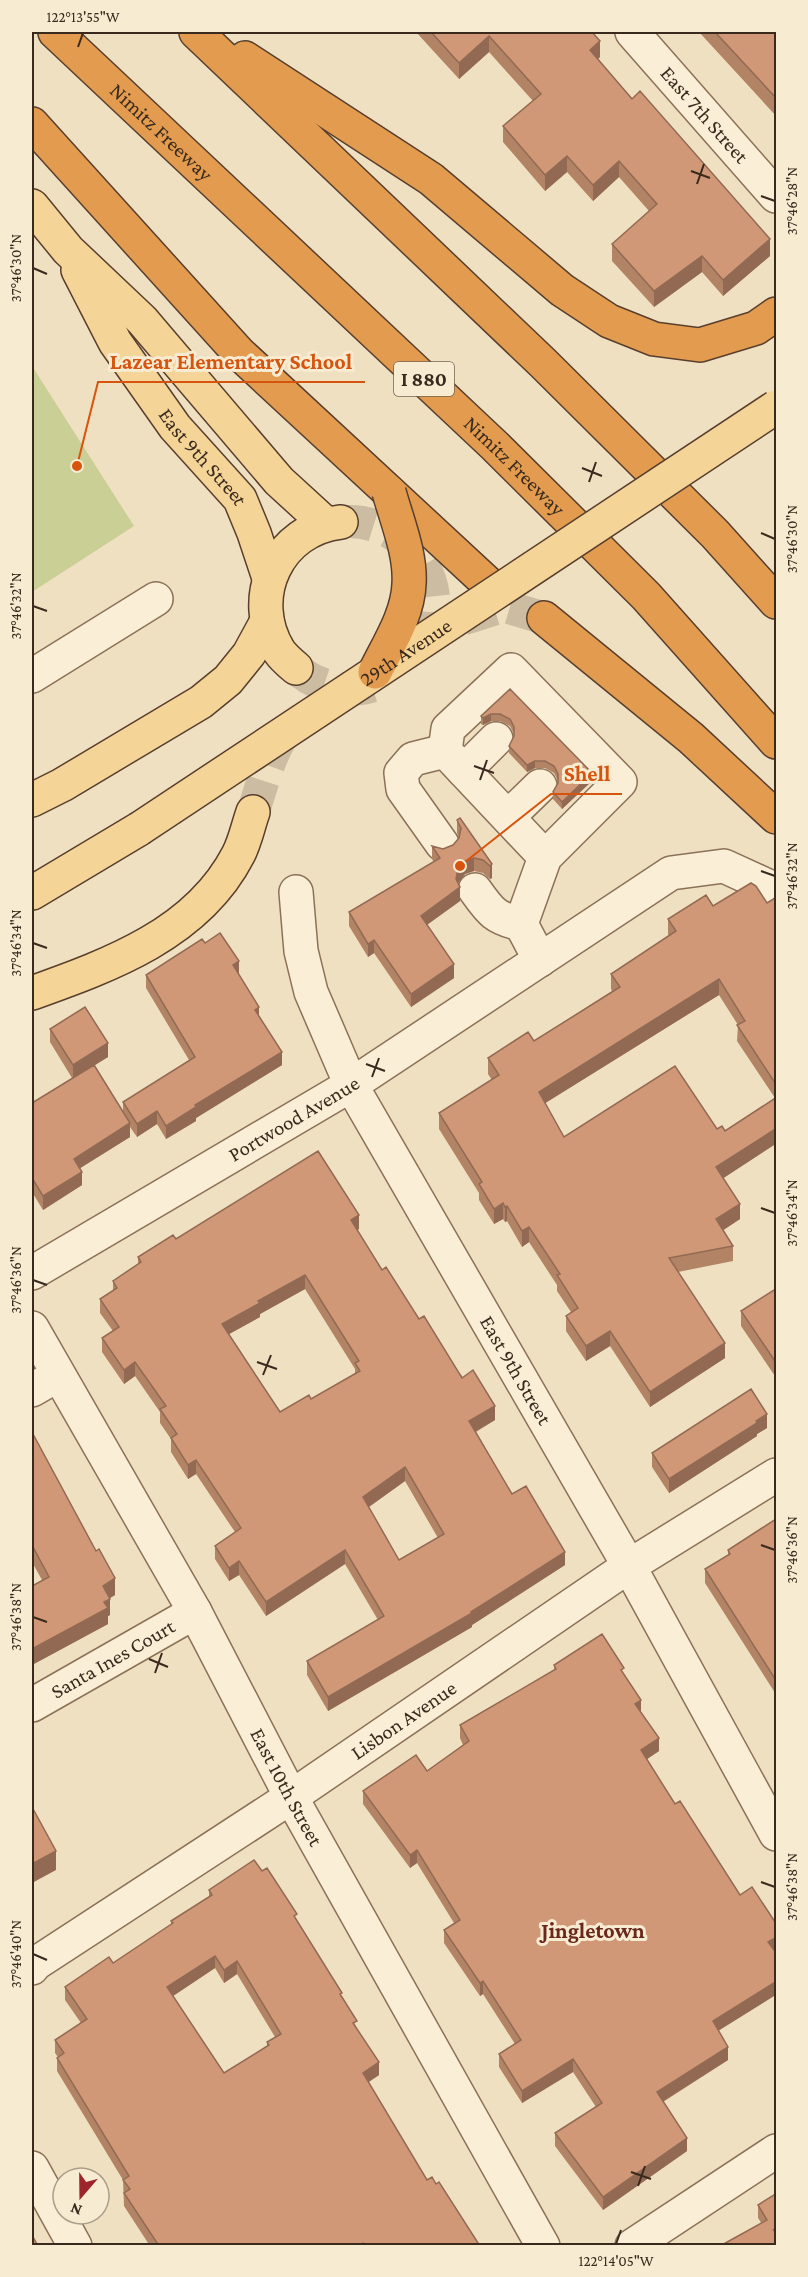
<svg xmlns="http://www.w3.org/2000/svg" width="808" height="2277" font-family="'Crimson Pro',serif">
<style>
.green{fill:#cacf95}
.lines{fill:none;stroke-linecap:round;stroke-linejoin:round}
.major-tunnel{stroke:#ccbca1;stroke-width:33;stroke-dasharray:33 16;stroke-linecap:butt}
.highway-tunnel{stroke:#ccbca1;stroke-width:33;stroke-dasharray:33 16;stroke-linecap:butt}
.minor-casing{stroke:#8b7158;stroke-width:36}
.major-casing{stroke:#583f2d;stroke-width:36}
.highway-casing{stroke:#583f2d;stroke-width:36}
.minor{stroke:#faeed6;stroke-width:33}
.major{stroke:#f5d498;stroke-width:33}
.highway{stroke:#e39c4f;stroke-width:33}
.major-bridge-casing{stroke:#583f2d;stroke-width:36;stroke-linecap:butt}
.highway-bridge-casing{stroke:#583f2d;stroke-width:36;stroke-linecap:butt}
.major-bridge{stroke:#f5d498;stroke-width:33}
.highway-bridge{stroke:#e39c4f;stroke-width:33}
.wall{fill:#b38365;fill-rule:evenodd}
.shaded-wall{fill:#926a53}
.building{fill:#d09876;stroke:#926a53;stroke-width:1.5;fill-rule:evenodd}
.ticks{fill:none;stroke:#3a2a1d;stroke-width:2}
.labels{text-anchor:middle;stroke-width:6;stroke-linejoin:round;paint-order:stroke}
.shield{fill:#f7ebd2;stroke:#736453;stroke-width:1.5}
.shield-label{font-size:20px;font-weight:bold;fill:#3a2a1d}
.street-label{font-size:21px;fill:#3a2a1d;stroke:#f7ebd2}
.neighbourhood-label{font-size:22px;font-weight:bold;fill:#69281b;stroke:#f7ebd2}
.leader{fill:none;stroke:#d7540e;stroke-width:2}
.callout-dot{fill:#d7540e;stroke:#f7ebd2;stroke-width:2}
.callout-label{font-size:22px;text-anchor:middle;font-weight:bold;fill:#d7540e;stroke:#f7ebd2;stroke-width:6;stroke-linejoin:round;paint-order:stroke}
.neatline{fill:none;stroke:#3a2a1d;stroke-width:2}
.ticks-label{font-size:15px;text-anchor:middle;fill:#3a2a1d}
</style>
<rect width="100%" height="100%" fill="#f0e0c2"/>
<path class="green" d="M 32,366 L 134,526 L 32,592 Z"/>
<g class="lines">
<path class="major-tunnel" d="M 341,522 C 389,517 433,556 434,604 C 435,624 426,641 416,657
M 296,668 C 314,686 347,694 372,686
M 253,812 C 263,783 271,746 292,723"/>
<path class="highway-tunnel" d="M 463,619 L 504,606 L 544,618"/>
<defs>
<g id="minor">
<path id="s1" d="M 632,32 L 776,196"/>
<path d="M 32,676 L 156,599"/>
<path d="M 464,771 L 496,739"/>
<path d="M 508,817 L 540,786"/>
<path d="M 442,844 L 403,789 L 401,773 L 413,759 L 445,751"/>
<path d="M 475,890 C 490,911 494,918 521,924"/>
<path id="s2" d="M 296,892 L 301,951 L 311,992 L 351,1085 L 629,1566 L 776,1834"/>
<path d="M 540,960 L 521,924 L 545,857 L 445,751 L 448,729 L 511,670 L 620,782 L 545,857"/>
<path id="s3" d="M 32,1273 L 351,1085 L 671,873 L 724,866 L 772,888 L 776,893"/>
<path id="s4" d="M 32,1328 L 195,1612 L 291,1797 L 543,2246"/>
<path d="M 32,1390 L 58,1375"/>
<path id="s5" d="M 32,1705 L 195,1612"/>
<path id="s6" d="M 32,1968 L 35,1964 L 291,1797 L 629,1566 L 776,1475"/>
<path d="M 32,2168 L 75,2246"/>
<path d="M 632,2246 L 776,2151"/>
</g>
<g id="major">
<path d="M 32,206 L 68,250 L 142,320 L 279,481 L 326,524"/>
<path id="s7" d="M 78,270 L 115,342 L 175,427 L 240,499 L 254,533 L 269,578"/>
<path d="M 296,668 C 290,663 283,657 279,651 C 246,597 278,529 341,522"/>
<path d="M 32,800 L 62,785 L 201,702 L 228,680 L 249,654 L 267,621"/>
<path d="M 32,893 L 139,829"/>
<path d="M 32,993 C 110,965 197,934 238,855 C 245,842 248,826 253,812"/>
</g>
<g id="highway">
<path id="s8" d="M 55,32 L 495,446 L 646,596 L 776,742"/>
<path d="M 196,32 L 543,363 L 715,534 L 776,602"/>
<path d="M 245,58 L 431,179 L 562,290 L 609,321 L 654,339 L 700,345 L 756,328 L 776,314"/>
<path d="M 32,124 L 239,353 L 496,591"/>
<path d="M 544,618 L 691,738 L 776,817"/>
</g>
</defs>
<use href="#minor" class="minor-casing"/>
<use href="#major" class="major-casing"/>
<use href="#highway" class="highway-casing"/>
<use href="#minor" class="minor"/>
<use href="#major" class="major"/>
<use href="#highway" class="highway"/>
<defs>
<g id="major-bridge">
<path id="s9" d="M 139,829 L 776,407"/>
</g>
<path id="highway-bridge" d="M 375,672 C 388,645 408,615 409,584 C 411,554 397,521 389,492"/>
</defs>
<use href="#major-bridge" class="major-bridge-casing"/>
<use href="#highway-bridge" class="highway-bridge-casing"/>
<use href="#major-bridge" class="major-bridge"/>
<use href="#highway-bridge" class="highway-bridge"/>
</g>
<path class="wall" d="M 416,32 L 592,32 L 600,57 L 598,59 L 770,256 L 723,296 L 702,272 L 654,307 L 612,261 L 612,244 L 649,211 L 619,177 L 593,201 L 567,172 L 545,191 L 503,142 L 503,126 L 533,101 L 489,52 L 459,79 Z
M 699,32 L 777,32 L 777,117 Z
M 510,689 L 592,781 L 562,809 L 553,799 L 553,792 L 558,784 L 558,781 L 554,773 L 545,768 L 535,768 L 527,772 L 509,753 L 509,746 L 514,737 L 514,734 L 510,726 L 500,721 L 491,721 L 483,725 L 481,724 L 481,716 Z
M 457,820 L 492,864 L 492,878 L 490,879 L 483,873 L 474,871 L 465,874 L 458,883 L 460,901 L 427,925 L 454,978 L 411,1007 L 374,953 L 368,957 L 349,926 L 349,912 L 434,862 L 432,859 L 432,846 L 443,849 L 453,845 L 459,838 L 457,833 Z
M 777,900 L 777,1143 L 723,1178 L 740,1219 L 723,1230 L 733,1246 L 733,1261 L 678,1272 L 725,1358 L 650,1407 L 610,1346 L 586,1361 L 566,1331 L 566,1316 L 571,1312 L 557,1291 L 557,1285 L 529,1242 L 522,1247 L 507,1221 L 505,1222 L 503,1219 L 494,1224 L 479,1200 L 479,1193 L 439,1129 L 439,1113 L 492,1080 L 488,1074 L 488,1058 L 534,1041 L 612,991 L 611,989 L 611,974 L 669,936 L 668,934 L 668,919 L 713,906 L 767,903 ZM 719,995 L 738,1025 L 737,1041 L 775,1098 L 725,1131 L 564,1137 L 545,1103 Z
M 205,943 L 239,974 L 282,1065 L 196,1118 L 196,1121 L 166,1139 L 157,1124 L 137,1137 L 130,1127 L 130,1137 L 80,1168 L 82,1185 L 43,1210 L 32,1192 L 32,1103 L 72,1078 L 50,1042 L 50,1029 L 108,1057 L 94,1065 L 123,1111 L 123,1102 L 189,1060 L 146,988 L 146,975 Z
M 359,1229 L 357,1230 L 382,1270 L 495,1420 L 476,1432 L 512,1494 L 565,1565 L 472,1625 L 472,1627 L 328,1711 L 307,1675 L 307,1661 L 378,1620 L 345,1564 L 266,1616 L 239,1575 L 229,1581 L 215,1559 L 215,1546 L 235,1532 L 196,1474 L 188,1479 L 171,1452 L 171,1439 L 160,1423 L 160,1412 L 135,1376 L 124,1384 L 102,1352 L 102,1338 L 113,1331 L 100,1313 L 100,1299 L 113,1291 L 113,1281 L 138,1264 L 138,1257 L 176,1239 ZM 305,1289 L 355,1369 L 355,1373 L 311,1399 L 280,1412 L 229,1334 L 260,1317 L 260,1314 ZM 405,1481 L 438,1538 L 399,1560 L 369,1507 Z
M 777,1288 L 777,1379 L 741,1326 L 741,1311 Z
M 767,1428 L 757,1434 L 757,1436 L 669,1493 L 652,1467 L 652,1453 Z
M 32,1435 L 115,1595 L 110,1598 L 110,1615 L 108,1616 L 108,1624 L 32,1665 L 32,1586 L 42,1580 L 32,1562 Z
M 777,1520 L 777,1696 L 705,1583 L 705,1569 L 728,1555 L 728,1550 Z
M 554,1665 L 624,1674 L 659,1751 L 647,1759 L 675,1804 L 740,1895 L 777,1925 L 777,1950 L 774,1951 L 777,1954 L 777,1994 L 718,2031 L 728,2060 L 663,2102 L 687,2151 L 603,2210 L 555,2146 L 555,2133 L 596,2107 L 573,2072 L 522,2103 L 499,2067 L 499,2054 L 515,2044 L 483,1994 L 480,1996 L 444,1943 L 444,1930 L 454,1923 L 417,1863 L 410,1868 L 363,1804 L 363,1791 L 427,1771 L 463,1745 L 460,1738 L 460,1725 L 554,1670 Z
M 262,1871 L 297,1921 L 342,1997 L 379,2075 L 368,2082 L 427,2180 L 480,2246 L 150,2246 L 124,2206 L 123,2180 L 57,2071 L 57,2058 L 58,2057 L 55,2053 L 55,2040 L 81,2023 L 65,2000 L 65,1987 L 113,1963 L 171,1924 L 171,1921 L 209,1898 L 209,1890 ZM 215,1968 L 224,1983 L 237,1974 L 275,2037 L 267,2042 L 267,2046 L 224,2073 L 173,1996 Z
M 777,2193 L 777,2246 L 758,2218 L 758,2205 Z"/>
<path class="shaded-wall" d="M 489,36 L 489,52 L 459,79 L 459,63 Z
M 600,41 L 600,57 L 590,66 L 590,50 Z
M 567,156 L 567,172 L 545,191 L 545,175 Z
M 619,161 L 619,177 L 593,201 L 593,185 Z
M 770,239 L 770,256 L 723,296 L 723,280 Z
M 702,256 L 702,272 L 654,307 L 654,291 Z
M 491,714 L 491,721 L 483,725 L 483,718 Z
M 535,761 L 535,768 L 527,772 L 527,765 Z
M 592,773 L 592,781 L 562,809 L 562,802 Z
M 474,858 L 474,871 L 465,874 L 458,883 L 460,887 L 460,901 L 421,929 L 421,916 L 465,861 Z
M 492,864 L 492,878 L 490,879 L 490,866 Z
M 374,940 L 374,953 L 368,957 L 368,944 Z
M 239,961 L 239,975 L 233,965 Z
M 454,964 L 454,978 L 411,1007 L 411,994 Z
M 719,979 L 719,995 L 539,1107 L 539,1092 Z
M 259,1007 L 259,1020 L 255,1010 Z
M 108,1043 L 108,1057 L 73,1079 L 73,1065 Z
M 282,1052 L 282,1065 L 196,1118 L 196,1121 L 166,1139 L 166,1126 L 195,1105 Z
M 157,1111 L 157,1124 L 137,1137 L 137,1124 Z
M 130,1123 L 130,1137 L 74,1172 L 74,1159 Z
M 777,1128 L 777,1143 L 716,1183 L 716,1167 Z
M 82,1172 L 82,1185 L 43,1210 L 43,1196 Z
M 503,1203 L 503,1219 L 494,1224 L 494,1209 Z
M 740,1204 L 740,1219 L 716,1235 L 716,1219 Z
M 507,1206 L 507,1221 L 505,1222 L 505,1207 Z
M 359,1215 L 359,1229 L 351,1234 L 351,1220 Z
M 529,1227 L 529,1242 L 522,1247 L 522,1231 Z
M 305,1275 L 305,1289 L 260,1314 L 260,1317 L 222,1338 L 222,1324 L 258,1301 Z
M 610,1331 L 610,1346 L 586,1361 L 586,1346 Z
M 725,1343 L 725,1358 L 650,1407 L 650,1392 Z
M 135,1362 L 135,1376 L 124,1384 L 124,1370 Z
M 495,1406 L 495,1420 L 469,1435 L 469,1421 Z
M 767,1414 L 767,1428 L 757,1434 L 757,1436 L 669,1493 L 669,1479 Z
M 196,1460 L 196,1474 L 188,1479 L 188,1465 Z
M 405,1467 L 405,1481 L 363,1511 L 363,1497 Z
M 345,1550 L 345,1564 L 266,1616 L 266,1602 Z
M 565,1552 L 565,1565 L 472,1625 L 472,1627 L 328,1711 L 328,1697 L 471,1612 Z
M 239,1561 L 239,1575 L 229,1581 L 229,1568 Z
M 115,1578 L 115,1595 L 103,1602 L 103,1586 Z
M 110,1599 L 110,1615 L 108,1616 L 108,1624 L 32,1665 L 32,1649 Z
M 641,1700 L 641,1713 L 635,1704 Z
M 659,1738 L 659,1751 L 641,1763 L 641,1750 Z
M 417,1850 L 417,1863 L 410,1868 L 410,1855 Z
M 56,1851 L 56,1870 L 32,1883 L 32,1864 Z
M 777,1937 L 777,1950 L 768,1955 L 768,1942 Z
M 215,1956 L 215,1968 L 167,2000 L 167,1987 Z
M 237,1961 L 237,1974 L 224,1983 L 224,1970 Z
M 777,1970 L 777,1994 L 713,2034 L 713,2021 Z
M 483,1981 L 483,1994 L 480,1996 L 480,1983 Z
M 728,2047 L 728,2060 L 657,2105 L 657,2092 Z
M 573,2059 L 573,2072 L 522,2103 L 522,2091 Z
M 379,2062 L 379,2075 L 363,2086 L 363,2073 Z
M 687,2138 L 687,2151 L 603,2210 L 603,2197 Z"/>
<path class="building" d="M 431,32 L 592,32 L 600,41 L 590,50 L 632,99 L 640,91 L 770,239 L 723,280 L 702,256 L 654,291 L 612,244 L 657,204 L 619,161 L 593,185 L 567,156 L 545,175 L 503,126 L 541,94 L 489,36 L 459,63 Z
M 715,32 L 777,32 L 777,99 Z
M 510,689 L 592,773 L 562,802 L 553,792 L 558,783 L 558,774 L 554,766 L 545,761 L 535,761 L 527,765 L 509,746 L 514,736 L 514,727 L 510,719 L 500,714 L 491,714 L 483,718 L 481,716 Z
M 460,818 L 492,864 L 490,866 L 483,860 L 474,858 L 465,861 L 458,869 L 456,879 L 460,887 L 421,916 L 454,964 L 411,994 L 374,940 L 368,944 L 349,912 L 440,858 L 432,846 L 443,849 L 453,845 L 459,838 L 461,828 L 457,820 Z
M 751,883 L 756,886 L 767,903 L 775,898 L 777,900 L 777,1086 L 737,1025 L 745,1021 L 719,979 L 539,1092 L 564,1137 L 675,1066 L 717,1129 L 722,1126 L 725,1131 L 777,1097 L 777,1128 L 716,1167 L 740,1204 L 716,1219 L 733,1246 L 669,1258 L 725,1343 L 650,1392 L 610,1331 L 586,1346 L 566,1316 L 578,1308 L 557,1275 L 560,1274 L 529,1227 L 522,1231 L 507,1206 L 505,1207 L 503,1203 L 494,1209 L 479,1184 L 482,1182 L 439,1113 L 499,1075 L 488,1058 L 528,1032 L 534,1041 L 620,987 L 611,974 L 676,931 L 668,919 L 706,895 L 713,906 Z
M 220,933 L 239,961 L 233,965 L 259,1007 L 255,1010 L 282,1052 L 195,1105 L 196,1107 L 166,1126 L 157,1111 L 137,1124 L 123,1102 L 195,1057 L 146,975 L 202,939 L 205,943 Z
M 85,1007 L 108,1043 L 73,1065 L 50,1029 Z
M 94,1065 L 130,1123 L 74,1159 L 82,1172 L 43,1196 L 32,1178 L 32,1103 Z
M 318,1151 L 359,1215 L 351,1220 L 382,1270 L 386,1267 L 419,1319 L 424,1316 L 462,1378 L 473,1370 L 495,1406 L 469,1421 L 512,1494 L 526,1486 L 565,1552 L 471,1612 L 472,1613 L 328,1697 L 307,1661 L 384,1616 L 345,1550 L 266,1602 L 239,1561 L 229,1568 L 215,1546 L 241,1528 L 196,1460 L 188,1465 L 171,1438 L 177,1434 L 160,1409 L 166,1406 L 135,1362 L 124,1370 L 102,1338 L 119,1327 L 100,1299 L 117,1288 L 113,1281 L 141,1262 L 138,1257 L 173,1235 L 176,1239 ZM 305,1275 L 359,1361 L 355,1363 L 360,1371 L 311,1399 L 309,1395 L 280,1412 L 222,1324 L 260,1303 L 258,1301 ZM 405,1467 L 444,1534 L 399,1560 L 363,1497 Z
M 777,1288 L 777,1364 L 741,1311 Z
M 751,1389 L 767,1414 L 756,1421 L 757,1423 L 669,1479 L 652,1453 Z
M 33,1434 L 96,1551 L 99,1549 L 115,1578 L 103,1586 L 110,1599 L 104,1602 L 108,1608 L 32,1649 L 32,1586 L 49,1577 L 32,1545 L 32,1435 Z
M 776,1519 L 777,1520 L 777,1682 L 705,1569 L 730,1554 L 728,1550 Z
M 602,1634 L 624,1668 L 621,1670 L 641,1700 L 635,1704 L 659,1738 L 641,1750 L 675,1804 L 680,1801 L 740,1895 L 752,1887 L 777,1925 L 777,1937 L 768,1942 L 777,1954 L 777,1970 L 775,1971 L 777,1973 L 777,1981 L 713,2021 L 728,2047 L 657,2092 L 687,2138 L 603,2197 L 555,2133 L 602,2103 L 573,2059 L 522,2091 L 499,2054 L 521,2040 L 483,1981 L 480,1983 L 444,1930 L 460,1920 L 417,1850 L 410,1855 L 363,1791 L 416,1755 L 427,1771 L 469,1741 L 460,1725 L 556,1669 L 554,1665 Z
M 32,1807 L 56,1851 L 32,1864 Z
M 254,1860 L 262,1871 L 267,1868 L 297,1914 L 294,1916 L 342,1993 L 340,1994 L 357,2021 L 353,2023 L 379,2062 L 363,2073 L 427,2180 L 432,2177 L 436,2184 L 439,2182 L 480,2246 L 364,2246 L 363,2243 L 358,2246 L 159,2246 L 124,2193 L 130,2189 L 123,2180 L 129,2176 L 57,2058 L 64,2053 L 55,2040 L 87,2019 L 65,1987 L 109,1957 L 113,1963 L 173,1923 L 171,1921 L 212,1895 L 209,1890 ZM 215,1956 L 224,1970 L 237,1961 L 281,2034 L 267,2042 L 269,2045 L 224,2073 L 167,1987 Z
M 777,2193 L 777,2235 L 773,2229 L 777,2236 L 777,2246 L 720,2246 L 767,2220 L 758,2205 Z
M 32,2235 L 38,2246 L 32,2246 Z"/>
<path class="ticks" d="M 78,47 L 83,33M 691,171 L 710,178M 697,184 L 704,164M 761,196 L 775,201M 33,268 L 47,274M 582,468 L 602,476M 589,482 L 596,462M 761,533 L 775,539M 33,606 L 47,611M 474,766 L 494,773M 480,780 L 487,760M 761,871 L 775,876M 33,943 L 47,948M 366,1064 L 385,1071M 372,1077 L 379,1058M 761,1208 L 775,1213M 33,1280 L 47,1285M 257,1362 L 277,1369M 263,1375 L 271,1355M 761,1545 L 775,1550M 33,1617 L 47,1622M 149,1659 L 168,1667M 155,1673 L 162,1653M 761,1882 L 775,1887M 33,1954 L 47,1960M 631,2172 L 651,2179M 638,2186 L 645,2166M 616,2244 L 621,2230"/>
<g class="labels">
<rect class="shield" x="394" y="362" width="60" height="34" rx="4.5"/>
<g class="shield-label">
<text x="424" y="386">I 880</text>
</g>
<g class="street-label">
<text dy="7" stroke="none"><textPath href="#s1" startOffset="110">East 7th Street</textPath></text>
<text dy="7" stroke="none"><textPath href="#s8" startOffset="146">Nimitz Freeway</textPath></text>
<text dy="7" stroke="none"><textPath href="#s7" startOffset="226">East 9th Street</textPath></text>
<text dy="7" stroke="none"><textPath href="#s8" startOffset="632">Nimitz Freeway</textPath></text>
<text dy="7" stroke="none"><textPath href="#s9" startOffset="320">29th Avenue</textPath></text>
<text dy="7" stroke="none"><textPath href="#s3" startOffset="304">Portwood Avenue</textPath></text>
<text dy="7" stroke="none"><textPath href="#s2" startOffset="532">East 9th Street</textPath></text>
<text dy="7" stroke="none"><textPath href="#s5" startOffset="93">Santa Ines Court</textPath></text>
<text dy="7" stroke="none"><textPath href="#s6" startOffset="447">Lisbon Avenue</textPath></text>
<text dy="7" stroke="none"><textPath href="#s4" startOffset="525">East 10th Street</textPath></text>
</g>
<g class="neighbourhood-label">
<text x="593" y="1938">Jingletown</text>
</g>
</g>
<path class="leader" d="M77 466L98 382H365M460 866L551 794H622"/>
<g class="callout-dot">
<circle cx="77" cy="466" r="6"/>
<circle cx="460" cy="866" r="6"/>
</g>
<g class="callout-label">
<text x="231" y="369">Lazear Elementary School</text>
<text x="587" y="781">Shell</text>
</g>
<rect width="808" height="2277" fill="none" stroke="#f7ebd2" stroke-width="66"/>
<g transform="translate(81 2196) rotate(200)"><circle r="28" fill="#f7ebd2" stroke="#ab9e8a" stroke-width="1.5"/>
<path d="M0-4.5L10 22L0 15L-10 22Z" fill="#9d252b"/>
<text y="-9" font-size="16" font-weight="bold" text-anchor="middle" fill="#3a2a1d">N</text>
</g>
<rect x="33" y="33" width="742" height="2211" class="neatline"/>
<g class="ticks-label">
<text x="83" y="22">122°13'55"W</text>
<text transform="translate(792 201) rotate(-90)" y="5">37°46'28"N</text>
<text transform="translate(16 268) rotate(-90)" y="5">37°46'30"N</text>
<text transform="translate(792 539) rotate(-90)" y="5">37°46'30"N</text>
<text transform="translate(16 606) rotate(-90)" y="5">37°46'32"N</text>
<text transform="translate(792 876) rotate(-90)" y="5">37°46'32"N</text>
<text transform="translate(16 943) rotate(-90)" y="5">37°46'34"N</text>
<text transform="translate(792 1213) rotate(-90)" y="5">37°46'34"N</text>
<text transform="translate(16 1280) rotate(-90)" y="5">37°46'36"N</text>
<text transform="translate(792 1550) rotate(-90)" y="5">37°46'36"N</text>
<text transform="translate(16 1617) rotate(-90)" y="5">37°46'38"N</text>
<text transform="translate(792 1887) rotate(-90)" y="5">37°46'38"N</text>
<text transform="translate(16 1954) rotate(-90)" y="5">37°46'40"N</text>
<text x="616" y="2266">122°14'05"W</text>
</g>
</svg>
